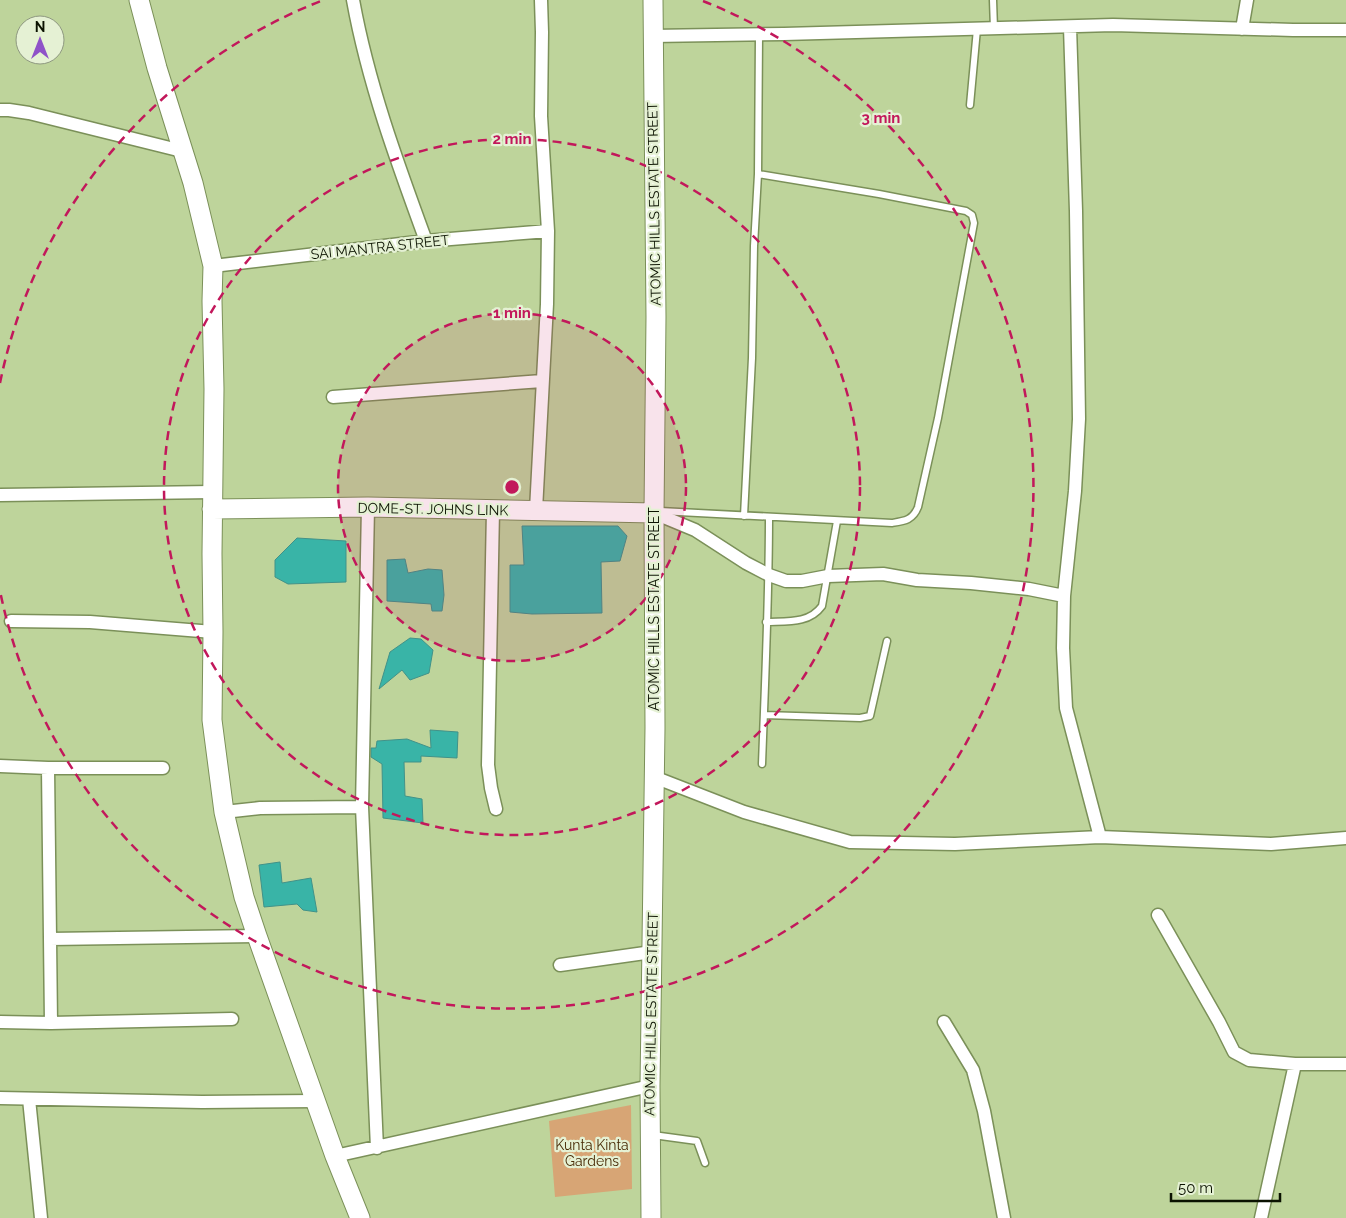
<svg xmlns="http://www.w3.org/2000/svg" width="1346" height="1218" font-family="Raleway,sans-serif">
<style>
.green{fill:#d7a575}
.building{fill:#39b4a7;stroke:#419289}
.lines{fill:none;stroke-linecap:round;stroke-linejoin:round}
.lane-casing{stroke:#7b9059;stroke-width:9}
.street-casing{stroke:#7b9059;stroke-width:15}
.secondary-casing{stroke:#7b9059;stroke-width:21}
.lane{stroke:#fff;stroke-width:6}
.street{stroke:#fff;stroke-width:12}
.secondary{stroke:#fff;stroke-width:19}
.ring{fill:none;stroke:#c2185b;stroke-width:2.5;stroke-dasharray:9 6}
.labels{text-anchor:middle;stroke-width:4.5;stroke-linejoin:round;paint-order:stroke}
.street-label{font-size:14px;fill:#0b1201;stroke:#e5f1d4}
.park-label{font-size:14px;fill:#482a05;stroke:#e5f1d4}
.centre{fill:#c2185b;stroke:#e5f1d4;stroke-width:2.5}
.ring-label{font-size:15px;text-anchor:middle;font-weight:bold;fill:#c2185b;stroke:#e5f1d4;stroke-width:4.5;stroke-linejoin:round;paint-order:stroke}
</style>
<rect width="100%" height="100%" fill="#bed49b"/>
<path class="green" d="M 631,1105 L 632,1189 L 555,1197 L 549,1121 Z"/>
<path class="building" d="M 522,526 L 618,526 L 627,536 L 620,561 L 601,562 L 602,613 L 532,614 L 510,612 L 510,565 L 524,565 Z
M 297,538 L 346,541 L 346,582 L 288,584 L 275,577 L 275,560 Z
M 405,559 L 408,573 L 428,569 L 442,570 L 444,595 L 442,611 L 432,611 L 431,604 L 387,601 L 387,560 Z
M 410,638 L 421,639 L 433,650 L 429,673 L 410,680 L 402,670 L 379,689 L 390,652 Z
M 430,730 L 458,732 L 457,758 L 421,756 L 421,762 L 404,762 L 405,796 L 422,799 L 423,823 L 383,818 L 382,764 L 371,757 L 371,748 L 376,748 L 377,741 L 407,739 L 431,748 Z
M 280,862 L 282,883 L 311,878 L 317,912 L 303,910 L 297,904 L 264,907 L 259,865 Z"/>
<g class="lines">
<defs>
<path id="lane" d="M 993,0 L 994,29
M 970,105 L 977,29
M 660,511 L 892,523 C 905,521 913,520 918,507 L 938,418 L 974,223 L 972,215 L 966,211 L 879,194 L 758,174
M 744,516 L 752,358 L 754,246 L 758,174 L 759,35
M 766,622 C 787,621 809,624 822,606 L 837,521
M 764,715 L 860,718 L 870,716 L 887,641
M 762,764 C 765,682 769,599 769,517
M 653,1135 L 697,1141 L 705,1163"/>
<path id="street" d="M 353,0 C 368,83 397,162 426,241
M 1070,27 L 1076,211 L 1079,419 L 1075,491 L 1064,596 L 1063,648 L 1066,708 L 1100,837
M 1242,29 L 1247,0
M 652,36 L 784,34 L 1113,25 L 1293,30 L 1346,30
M 0,110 L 9,110 L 29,113 L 182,151
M 213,266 L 426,241 L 548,231
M 333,397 L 542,381
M 0,495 L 212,492
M 368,507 L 362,807 L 377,1148
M 493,510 L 488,765 L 491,788 L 496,809
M 536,510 L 547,304 L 548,231 L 541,116 L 542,32 L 541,0
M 654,513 L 695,530 L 746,563 L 769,575 L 786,581 L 802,581 L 828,576 L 883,574 L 917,580 L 971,583 L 1029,589 L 1064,596
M 11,621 L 90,622 L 213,632
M 0,766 L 48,768 L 163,768
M 48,768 L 51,1023
M 654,777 L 744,812 L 850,842 L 955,844 L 1100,837 L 1271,844 L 1346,838
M 224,812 L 260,808 L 362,807
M 1158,915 L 1219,1022 L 1234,1052 L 1249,1060 L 1295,1064 L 1346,1064
M 50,939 L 257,936
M 560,965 L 652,952
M 0,1022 L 51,1023 L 232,1019
M 944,1022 L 973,1070 L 984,1111 L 1004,1218
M 0,1098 L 202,1102 L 316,1101
M 29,1099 L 41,1218
M 335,1156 L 650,1086
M 1261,1218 L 1295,1064"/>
<path id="secondary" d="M 139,0 L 157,68 L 193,183 L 213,266 L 212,301 L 214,389 L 212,554 L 213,632 L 212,720 L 224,812 L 244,897 L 257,936 L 335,1156 L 360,1218
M 212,509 L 368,507 L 654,513
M 651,1218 L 650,1086 L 655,728 L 654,513 L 656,317 L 653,0"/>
</defs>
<use href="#lane" class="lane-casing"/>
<use href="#street" class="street-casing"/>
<use href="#secondary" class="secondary-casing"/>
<use href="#lane" class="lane"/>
<use href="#street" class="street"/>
<use href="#secondary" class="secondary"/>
</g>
<circle cx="512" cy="487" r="174" fill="#c2185b" fill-opacity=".12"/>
<g class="ring">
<circle cx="512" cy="487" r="174"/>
<circle cx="512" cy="487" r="348"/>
<path d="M0 383A522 522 0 0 1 321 1M703 1A522 522 0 1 1 0 591"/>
</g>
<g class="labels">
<g class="street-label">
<text transform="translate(654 204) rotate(-91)" y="5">ATOMIC HILLS ESTATE STREET</text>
<text transform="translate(380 247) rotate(-6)" y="5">SAI MANTRA STREET</text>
<text transform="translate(433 509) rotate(1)" y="5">DOME-ST. JOHNS LINK</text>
<text transform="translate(654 609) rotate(-90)" y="5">ATOMIC HILLS ESTATE STREET</text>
<text transform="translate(651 1014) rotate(-89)" y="5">ATOMIC HILLS ESTATE STREET</text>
</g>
<g class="park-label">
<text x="592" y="1150">Kunta Kinta<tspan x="592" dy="16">Gardens</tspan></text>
</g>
</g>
<circle cx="512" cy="487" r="8" class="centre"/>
<g class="ring-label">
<text x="881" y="123">3 min</text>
<text x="512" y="144">2 min</text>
<text x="512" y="318">1 min</text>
</g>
<g transform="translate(40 40)"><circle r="24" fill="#e5f1d4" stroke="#8e9880"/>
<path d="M0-4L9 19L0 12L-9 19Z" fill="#8f52c8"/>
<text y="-8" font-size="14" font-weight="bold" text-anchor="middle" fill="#0b1201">N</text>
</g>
<path d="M1171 1193v8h109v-8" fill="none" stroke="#0b1201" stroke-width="2.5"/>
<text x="1178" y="1193" font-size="15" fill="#0b1201" stroke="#e5f1d4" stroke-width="4" paint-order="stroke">50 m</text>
</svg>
